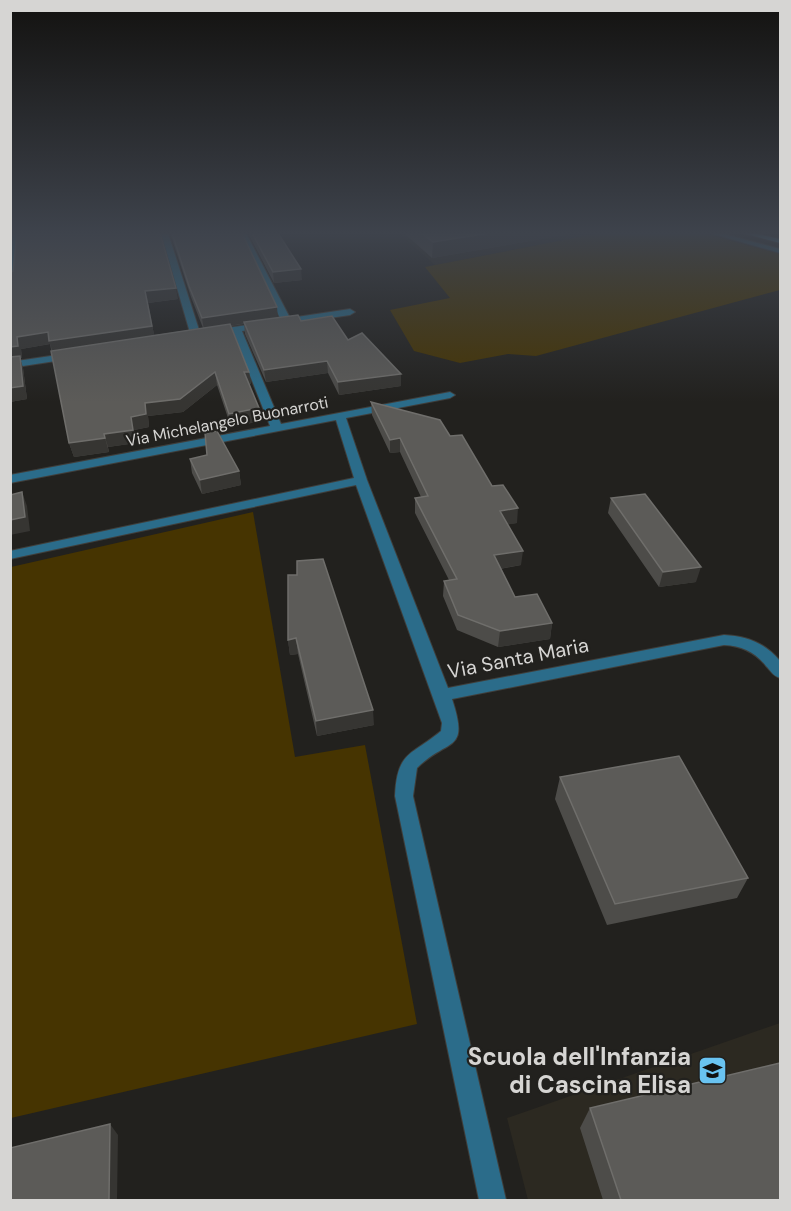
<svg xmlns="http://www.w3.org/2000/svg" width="791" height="1211" font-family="'DM Sans',sans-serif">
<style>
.built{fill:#2c2921}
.green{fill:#463401}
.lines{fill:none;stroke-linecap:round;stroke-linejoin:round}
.minor-casing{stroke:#3f3e3b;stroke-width:2}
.major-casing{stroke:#3f3e3b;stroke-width:2}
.minor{fill:#2b6c8a;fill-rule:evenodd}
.major{fill:#47b4e7;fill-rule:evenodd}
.wall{fill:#4d4c49}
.shaded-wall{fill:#363532}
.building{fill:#5c5b58;stroke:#6f6e6b;stroke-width:1.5}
.labels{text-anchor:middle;stroke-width:4.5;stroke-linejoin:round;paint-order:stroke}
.far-street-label{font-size:16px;fill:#d6d5d3;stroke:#22211e}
.street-label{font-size:20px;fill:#d6d5d3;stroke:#22211e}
.near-poi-label{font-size:24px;font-weight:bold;fill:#d6d5d3;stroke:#22211e;text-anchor:end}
</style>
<rect width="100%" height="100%" fill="#22211e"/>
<path class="built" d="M 399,233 L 600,233 L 435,265 Z
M 780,1023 L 780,1200 L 528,1200 L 507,1118 Z"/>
<path class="green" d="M 600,233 L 703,233 L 780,254 L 780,290 L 536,356 L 508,354 L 460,363 L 414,351 L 390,310 L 450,298 L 425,267 Z
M 253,512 L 295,757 L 365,745 L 417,1024 L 11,1118 L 11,567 Z"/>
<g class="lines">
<defs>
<path id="minor" d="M 12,233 L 19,233 L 14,282 L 10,284 Z
M 161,233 L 168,233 L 201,336 L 199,338 L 191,336 Z
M 238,233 L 246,233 L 290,318 L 350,309 L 355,312 L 350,315 L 242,331 L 281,424 L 450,392 L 455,395 L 450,398 L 346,418 L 367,480 L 448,688 L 724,635 C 747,636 765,643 780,661 L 780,678 C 773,676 771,671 766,666 C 755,652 742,646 724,645 L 452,699 C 470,754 448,737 417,768 L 413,796 L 506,1200 L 479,1200 L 395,796 C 397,751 411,756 441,731 L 442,723 L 356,485 L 10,559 L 10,551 L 354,478 L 336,420 L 10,483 L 10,475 L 270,426 L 233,333 L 213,336 L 208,333 L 213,330 L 281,320 Z
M 710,233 L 721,233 L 780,249 L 780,253 Z
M 71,353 L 76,356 L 75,358 L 10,368 L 10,362 Z"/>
<path id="major" d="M 743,233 L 754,233 L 780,239 L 780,243 Z"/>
</defs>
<use href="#minor" class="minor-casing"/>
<use href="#major" class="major-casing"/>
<use href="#minor" class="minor"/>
<use href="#major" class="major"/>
</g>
<path class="wall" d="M 170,233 L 242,233 L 278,318 L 301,321 L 348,340 L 401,386 L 339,395 L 328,373 L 266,382 L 245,334 L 244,324 L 231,326 L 249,372 L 251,384 L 249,384 L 259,408 L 261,421 L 231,427 L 217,385 L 183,412 L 148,416 L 149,427 L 134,430 L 136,443 L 108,447 L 109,452 L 74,457 L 69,443 L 50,344 L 21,349 L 22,358 L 20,358 L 23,368 L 27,399 L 10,402 L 10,273 L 178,299 L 148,303 L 154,335 L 203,328 L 191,297 Z
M 248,233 L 278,233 L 302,280 L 274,283 Z
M 404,233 L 576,233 L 432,258 Z
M 371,402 L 450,436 L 492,486 L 517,523 L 508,524 L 521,565 L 500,569 L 515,597 L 552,623 L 550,639 L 498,647 L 457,630 L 443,596 L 444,581 L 449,580 L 415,513 L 415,498 L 421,497 L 400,452 L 390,453 L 372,415 Z
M 190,459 L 239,471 L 241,485 L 202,494 L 192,473 Z
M 611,498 L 696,582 L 659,587 L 608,513 Z
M 288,575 L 374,725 L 317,736 L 298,654 L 290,655 L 288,640 Z
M 560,777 L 748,878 L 737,898 L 607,925 L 555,799 Z
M 590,1108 L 780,1200 L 603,1200 L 580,1128 Z"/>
<path class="shaded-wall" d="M 490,233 L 576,233 L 432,258 L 433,242 Z
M 301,269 L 302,280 L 274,283 L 273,272 Z
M 176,288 L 178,299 L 148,303 L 145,291 Z
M 277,307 L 278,318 L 204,330 L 202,318 Z
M 152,326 L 155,337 L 53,353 L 50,344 L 21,349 L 22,358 L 20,358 L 23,368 L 27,399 L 10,402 L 10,347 L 17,337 L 48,332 Z
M 327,361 L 328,373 L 266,382 L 264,370 Z
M 215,372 L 217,385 L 183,412 L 148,416 L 149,427 L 134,430 L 136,443 L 108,447 L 104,434 L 131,417 L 145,403 Z
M 244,372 L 249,372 L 251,384 L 246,385 Z
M 401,374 L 401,386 L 339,395 L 338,382 Z
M 259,408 L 261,421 L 231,427 L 229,414 Z
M 105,438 L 109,452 L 74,457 L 69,443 Z
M 400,438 L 400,452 L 390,453 L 390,440 Z
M 239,471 L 241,485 L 202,494 L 200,480 Z
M 22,492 L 27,506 L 30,531 L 10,535 L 10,520 Z
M 518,508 L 517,523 L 499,526 L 500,511 Z
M 523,551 L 521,565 L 492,570 L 494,555 Z
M 701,567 L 696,582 L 659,587 L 663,572 Z
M 552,623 L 550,639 L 498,647 L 500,631 Z
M 296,638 L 298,654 L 290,655 L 288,640 Z
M 373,710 L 374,725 L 317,736 L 316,721 Z
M 110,1124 L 118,1135 L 117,1200 L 109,1200 Z"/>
<path class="building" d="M 17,233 L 160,233 L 176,288 L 145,291 L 152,326 L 49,341 L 48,332 L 17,337 L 18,346 L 10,347 L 10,273 L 13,271 Z
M 172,233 L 242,233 L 277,307 L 202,318 L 189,286 Z
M 252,233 L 278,233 L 301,269 L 273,272 Z
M 421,233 L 490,233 L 433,242 Z
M 298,315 L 301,321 L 332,316 L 348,340 L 362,333 L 401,374 L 338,382 L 327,361 L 264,370 L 244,322 Z
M 230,324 L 249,372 L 244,372 L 259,408 L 229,414 L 215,372 L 180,399 L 145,403 L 146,414 L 131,417 L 133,430 L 104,434 L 105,438 L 69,443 L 51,351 Z
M 20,356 L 23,386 L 10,388 L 10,357 Z
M 371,402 L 440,420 L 450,436 L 462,435 L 492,486 L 503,485 L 518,508 L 500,511 L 523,551 L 494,555 L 515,597 L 537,594 L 552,623 L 500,631 L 458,615 L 444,581 L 457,579 L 415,498 L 428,496 L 400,438 L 390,440 Z
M 217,431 L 239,471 L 200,480 L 190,459 L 207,455 L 205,433 Z
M 22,492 L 25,517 L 10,520 L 10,495 Z
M 645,494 L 701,567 L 663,572 L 611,498 Z
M 323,559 L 373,710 L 316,721 L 296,638 L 288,640 L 288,575 L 297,575 L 297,561 Z
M 679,756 L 748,878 L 615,904 L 560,777 Z
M 780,1063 L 780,1200 L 621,1200 L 590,1108 Z
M 110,1124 L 109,1200 L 10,1200 L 10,1148 Z"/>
<linearGradient id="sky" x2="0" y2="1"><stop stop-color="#131210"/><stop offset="0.58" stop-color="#3e434c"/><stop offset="1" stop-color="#3e434c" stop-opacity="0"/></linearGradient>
<rect width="791" height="402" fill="url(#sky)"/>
<defs>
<symbol id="school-square" viewBox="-11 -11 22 22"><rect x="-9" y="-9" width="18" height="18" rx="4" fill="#69c3f1" stroke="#22211e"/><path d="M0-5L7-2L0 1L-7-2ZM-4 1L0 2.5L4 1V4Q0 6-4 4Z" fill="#111"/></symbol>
</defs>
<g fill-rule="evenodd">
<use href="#school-square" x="696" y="1054" width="33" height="33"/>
</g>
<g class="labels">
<g class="far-street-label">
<text transform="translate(227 421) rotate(-11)" y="6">Via Michelangelo Buonarroti</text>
</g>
<g class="street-label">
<text transform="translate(518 658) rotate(-11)" y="7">Via Santa Maria</text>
</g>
<g class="near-poi-label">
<text x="691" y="1065">Scuola dell'Infanzia<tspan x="691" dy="28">di Cascina Elisa</tspan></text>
</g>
</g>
<rect width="791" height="1211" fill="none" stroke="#d6d5d3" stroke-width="24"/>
</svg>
